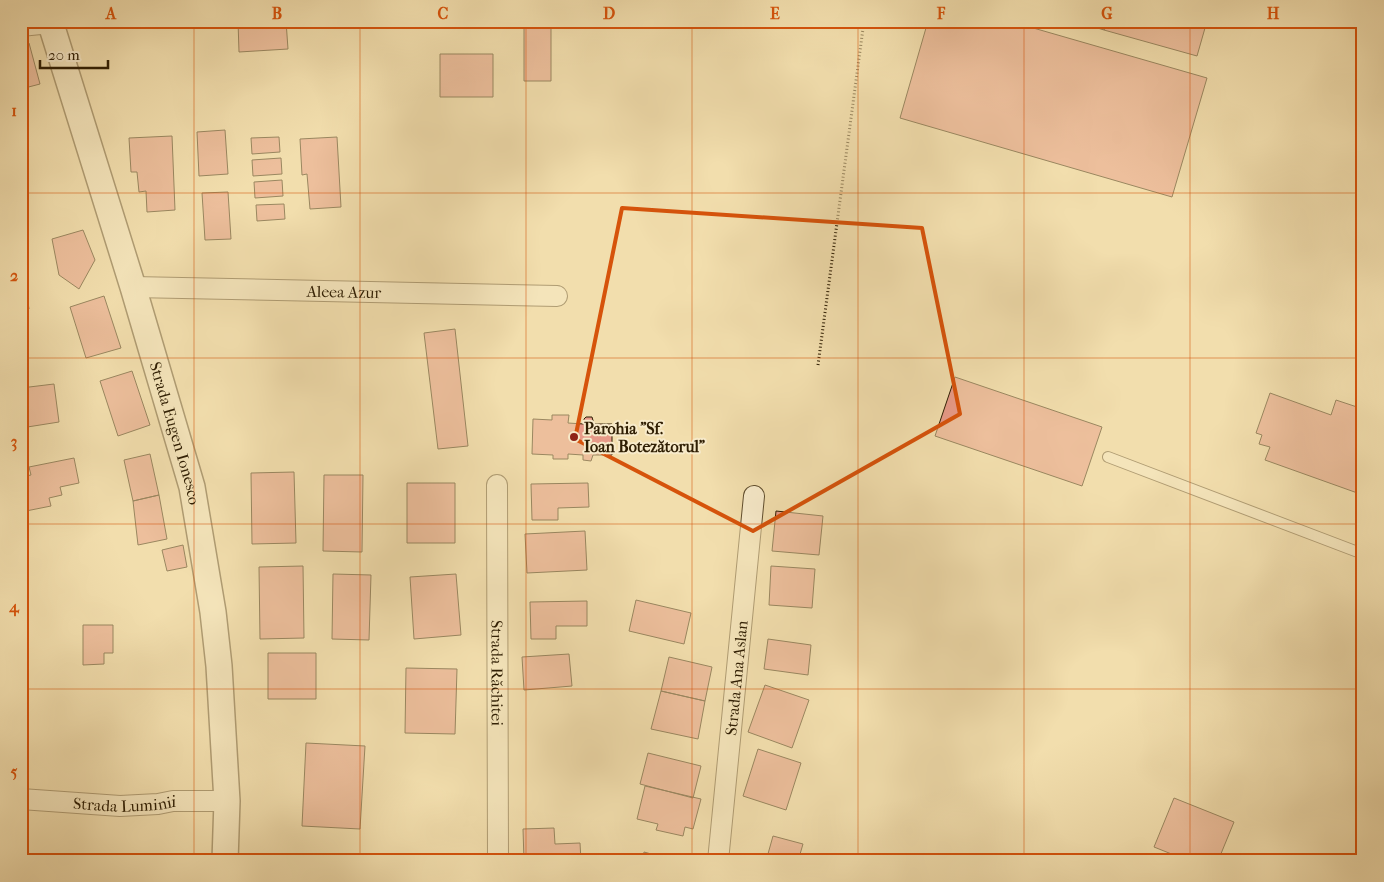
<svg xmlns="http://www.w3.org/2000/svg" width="1384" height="882" font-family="'IM FELL French Canon',serif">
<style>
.building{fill:#e79a88;stroke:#2f1e03}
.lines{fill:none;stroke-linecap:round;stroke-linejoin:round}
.service-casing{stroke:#604e2e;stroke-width:12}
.minor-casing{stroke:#604e2e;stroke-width:22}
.tertiary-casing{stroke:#604e2e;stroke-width:28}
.path{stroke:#2f1e03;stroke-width:3;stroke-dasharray:1 2.5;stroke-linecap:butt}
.service{stroke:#f7eaca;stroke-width:10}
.minor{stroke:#f7eaca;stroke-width:20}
.tertiary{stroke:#f7eaca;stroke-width:25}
.marked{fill:none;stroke:#d6530b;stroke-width:4;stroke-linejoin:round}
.grid{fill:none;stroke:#d6530b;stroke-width:1;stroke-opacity:0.55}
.poi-dot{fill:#8f2418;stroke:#f7eaca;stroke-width:2}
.labels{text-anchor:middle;stroke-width:4;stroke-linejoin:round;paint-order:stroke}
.street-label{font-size:16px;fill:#2f1e03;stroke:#f7eaca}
.poi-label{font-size:16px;font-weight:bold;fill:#2f1e03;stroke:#f7eaca;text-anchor:start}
.neatline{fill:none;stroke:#d6530b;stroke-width:2}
.grid-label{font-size:16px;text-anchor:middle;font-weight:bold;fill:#d6530b}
</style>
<rect width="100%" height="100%" fill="#f2dead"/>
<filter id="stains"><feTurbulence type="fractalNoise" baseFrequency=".004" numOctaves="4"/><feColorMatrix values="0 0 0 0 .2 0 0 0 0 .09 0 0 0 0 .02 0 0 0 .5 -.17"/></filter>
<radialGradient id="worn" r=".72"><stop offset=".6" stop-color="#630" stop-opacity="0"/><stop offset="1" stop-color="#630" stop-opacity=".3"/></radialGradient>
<path class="building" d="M 238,21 L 286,21 L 288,49 L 239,52 Z
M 524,21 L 551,21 L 551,81 L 524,81 Z
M 928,21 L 1009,21 L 1207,78 L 1172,197 L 900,118 Z
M 1075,21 L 1107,21 L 1104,30 Z
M 1107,21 L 1207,21 L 1197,56 L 1104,30 Z
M 29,43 L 40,84 L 21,89 L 21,45 Z
M 440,54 L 493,54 L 493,97 L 440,97 Z
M 225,130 L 228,174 L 199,176 L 197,132 Z
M 172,136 L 175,210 L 147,212 L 146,191 L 139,192 L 137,172 L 131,172 L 129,138 Z
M 279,137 L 280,152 L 252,154 L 251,138 Z
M 337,137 L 341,207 L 310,209 L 307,174 L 302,175 L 300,139 Z
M 281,158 L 282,174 L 253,176 L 252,160 Z
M 282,180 L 283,196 L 255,198 L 254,182 Z
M 228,192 L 231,239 L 205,240 L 202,193 Z
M 284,204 L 285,219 L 257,221 L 256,205 Z
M 83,230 L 95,260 L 79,289 L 59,275 L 52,239 Z
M 21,259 L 29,309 L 21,311 Z
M 104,296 L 121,348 L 86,358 L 70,307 Z
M 455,329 L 468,446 L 438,449 L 424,333 Z
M 132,371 L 150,425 L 118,436 L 100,381 Z
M 955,377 L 1102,427 L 1082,486 L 935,436 Z
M 54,384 L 59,422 L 21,428 L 21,388 Z
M 1270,393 L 1331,415 L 1336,400 L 1363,409 L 1363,495 L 1265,460 L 1270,447 L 1259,444 L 1262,435 L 1256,433 Z
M 552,415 L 569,415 L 568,423 L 584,424 L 584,419 L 586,417 L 592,417 L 594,424 L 612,424 L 612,455 L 593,455 L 591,461 L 583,460 L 583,455 L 568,454 L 568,459 L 553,459 L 553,455 L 532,454 L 533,419 L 552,420 Z
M 150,454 L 159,495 L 133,501 L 124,460 Z
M 74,458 L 79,483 L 60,487 L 62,495 L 49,498 L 51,506 L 21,512 L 21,477 L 31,475 L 29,467 Z
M 294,472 L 296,543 L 252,544 L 251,473 Z
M 324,475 L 363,475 L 362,552 L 323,551 Z
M 407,483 L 455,483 L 455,543 L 407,543 Z
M 588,483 L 589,507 L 558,508 L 558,520 L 532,520 L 531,484 Z
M 159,495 L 167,539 L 138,545 L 133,501 Z
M 776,511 L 823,516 L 819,555 L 772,551 Z
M 585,531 L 587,570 L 527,573 L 525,534 Z
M 183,545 L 187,567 L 167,571 L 162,550 Z
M 303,566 L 304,638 L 260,639 L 259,567 Z
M 771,566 L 815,569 L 812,608 L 769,605 Z
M 333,574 L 371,575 L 369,640 L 332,639 Z
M 456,574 L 461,635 L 414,639 L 410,577 Z
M 636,600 L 691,613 L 684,644 L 629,631 Z
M 587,601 L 587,626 L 556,626 L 556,639 L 531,639 L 530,602 Z
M 83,625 L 113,625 L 113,653 L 104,653 L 104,664 L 83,665 Z
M 768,639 L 811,645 L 808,675 L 764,669 Z
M 268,653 L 316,653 L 316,699 L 268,699 Z
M 569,654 L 572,686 L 524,690 L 522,657 Z
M 669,657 L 712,667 L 705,701 L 661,691 Z
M 406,668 L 457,669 L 455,734 L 405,733 Z
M 765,685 L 809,700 L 792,748 L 748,732 Z
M 661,691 L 705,701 L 698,739 L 651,729 Z
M 306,743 L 365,746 L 360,829 L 302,826 Z
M 758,749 L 801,763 L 786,810 L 743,796 Z
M 648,753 L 701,766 L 693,798 L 640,784 Z
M 645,786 L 701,799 L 693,829 L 685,827 L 683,836 L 656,830 L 658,824 L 637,819 Z
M 1174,798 L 1234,822 L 1218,861 L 1189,861 L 1154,847 Z
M 554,828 L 555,844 L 580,843 L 581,861 L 524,861 L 523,829 Z
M 773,836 L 803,844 L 798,861 L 766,861 Z
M 644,852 L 677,861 L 642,861 Z
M 280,856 L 363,857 L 363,861 L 279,861 Z
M 463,857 L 463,861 L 402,861 L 402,859 Z"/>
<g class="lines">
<defs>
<path id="service" d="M 1108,457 L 1363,554"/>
<g id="minor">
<path d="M 21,26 L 50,23"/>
<path id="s1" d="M 133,287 L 557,296"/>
<path id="s2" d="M 497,485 L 498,861"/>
<path id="s3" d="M 21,799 L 120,806 L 158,804 L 173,801 L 227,801"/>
<path id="s4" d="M 718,861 L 754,496"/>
</g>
<g id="tertiary">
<path id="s5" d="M 50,21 L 133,287 L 192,487 L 213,612 L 219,666 L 227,801 L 225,861"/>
</g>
</defs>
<use href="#service" class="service-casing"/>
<use href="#minor" class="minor-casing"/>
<use href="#tertiary" class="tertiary-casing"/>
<path class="path" d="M 818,365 L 864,21"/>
<use href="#service" class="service"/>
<use href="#minor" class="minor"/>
<use href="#tertiary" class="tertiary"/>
</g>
<path d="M0 0H1384V882H0ZM 622,208 L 922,228 L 960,414 L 753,531 L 575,439 Z" fill="#f2dead" fill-opacity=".55" fill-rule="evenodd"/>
<path class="marked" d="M 622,208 L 922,228 L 960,414 L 753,531 L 575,439 Z"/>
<path class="grid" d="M 194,21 L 194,861M 360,21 L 360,861M 526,21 L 526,861M 692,21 L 692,861M 858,21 L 858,861M 1024,21 L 1024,861M 1190,21 L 1190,861M 21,193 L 1363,193M 21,358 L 1363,358M 21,524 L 1363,524M 21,689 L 1363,689"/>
<circle class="poi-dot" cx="574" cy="437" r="5"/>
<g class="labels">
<g class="street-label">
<text dy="6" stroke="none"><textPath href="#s1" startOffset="211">Aleea Azur</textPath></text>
<text dy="6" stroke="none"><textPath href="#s5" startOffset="431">Strada Eugen Ionesco</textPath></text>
<text dy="6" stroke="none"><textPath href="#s2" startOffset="188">Strada Răchitei</textPath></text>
<text dy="6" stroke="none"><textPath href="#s4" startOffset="184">Strada Ana Aslan</textPath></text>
<text dy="6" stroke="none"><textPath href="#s3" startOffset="104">Strada Luminii</textPath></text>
</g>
<g class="poi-label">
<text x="584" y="434">Parohia "Sf.<tspan x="584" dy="18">Ioan Botezătorul"</tspan></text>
</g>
</g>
<rect width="1384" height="882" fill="none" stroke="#f2dead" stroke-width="55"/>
<path d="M40 60v8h68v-8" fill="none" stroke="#2f1e03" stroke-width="2.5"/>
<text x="48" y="60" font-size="15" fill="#2f1e03" stroke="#f7eaca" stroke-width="4" paint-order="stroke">20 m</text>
<rect x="28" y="28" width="1328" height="826" class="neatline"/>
<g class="grid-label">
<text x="111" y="19">A</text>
<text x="277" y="19">B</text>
<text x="443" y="19">C</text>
<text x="609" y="19">D</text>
<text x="775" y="19">E</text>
<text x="941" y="19">F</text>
<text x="1107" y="19">G</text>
<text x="1273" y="19">H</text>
<text x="14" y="116">1</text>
<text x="14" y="281">2</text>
<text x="14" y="447">3</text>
<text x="14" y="612">4</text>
<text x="14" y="777">5</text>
</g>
<rect width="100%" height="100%" filter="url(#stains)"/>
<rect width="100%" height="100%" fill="url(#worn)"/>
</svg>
